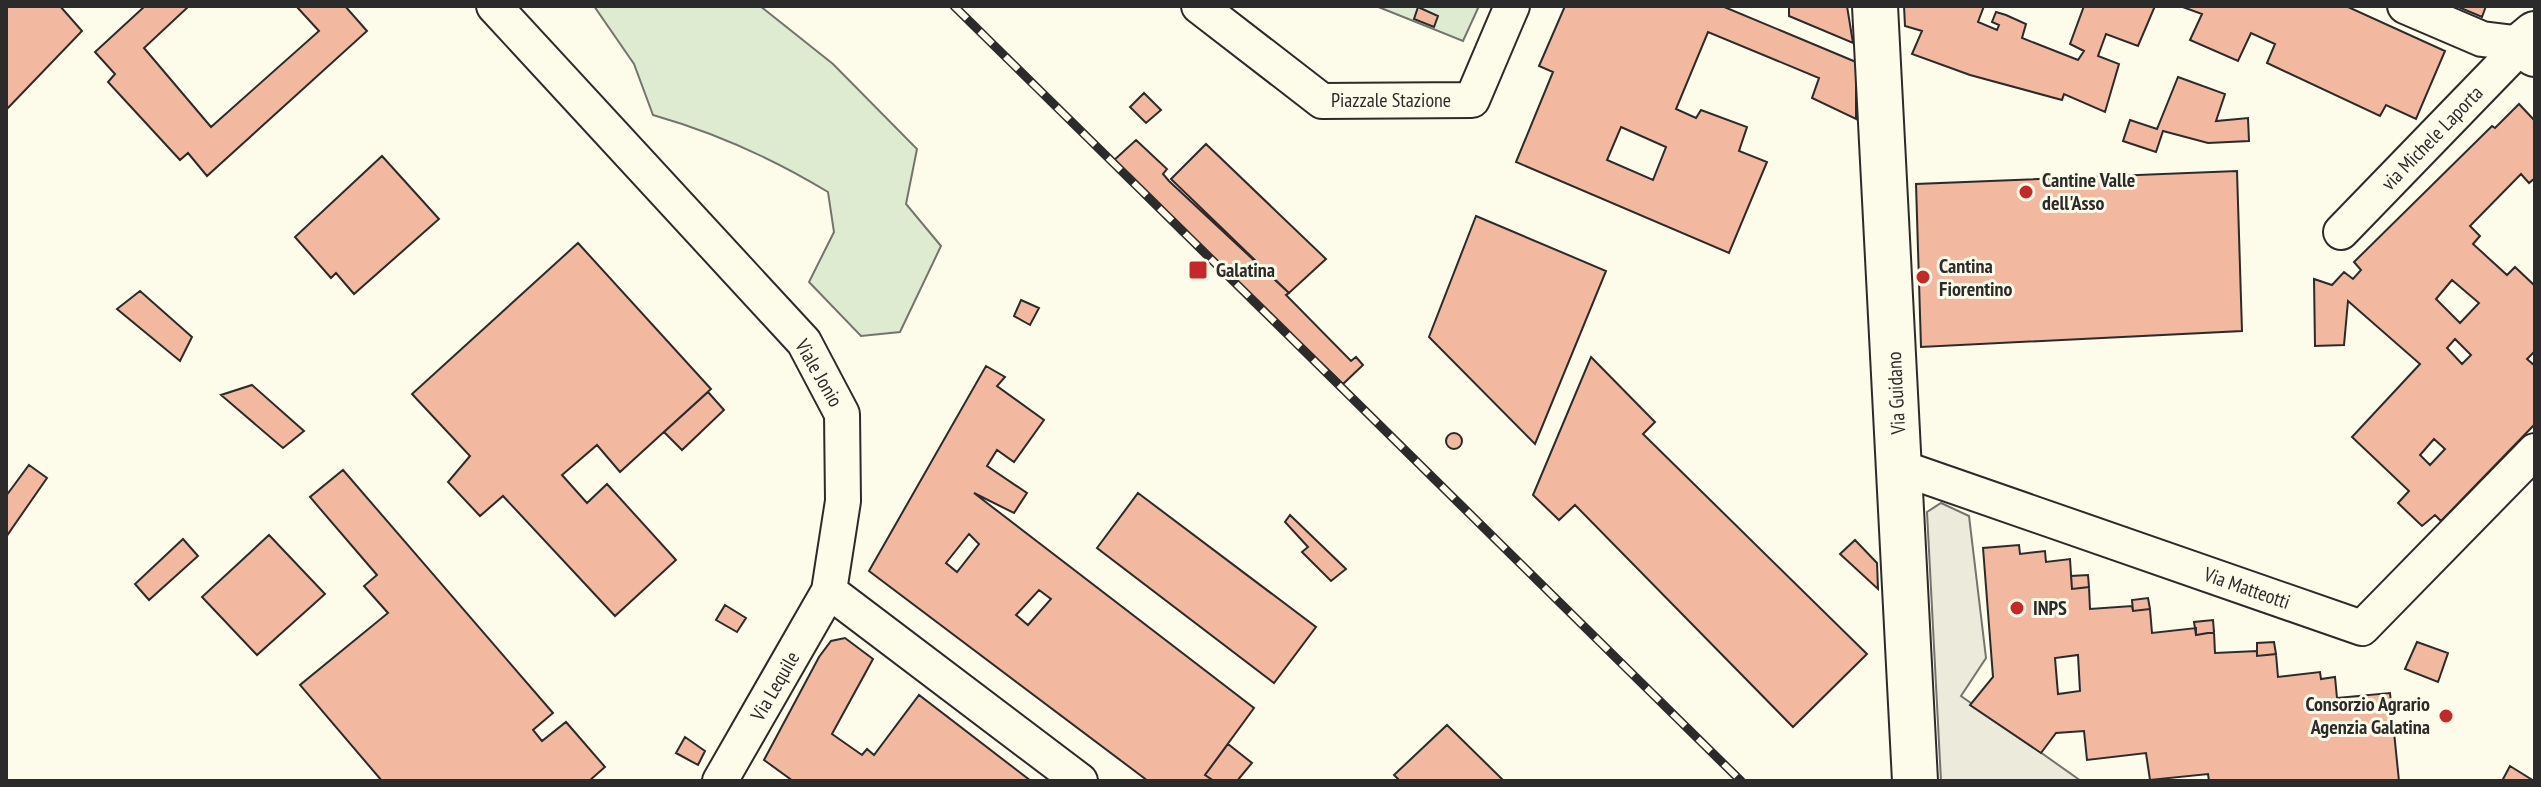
<svg xmlns="http://www.w3.org/2000/svg" width="2541" height="787" font-family="'PT Sans Narrow',sans-serif">
<style>
.green{fill:#deebd1;stroke:#74746e;stroke-width:2}
.parking{fill:#eceadb;stroke:#74746e;stroke-width:2}
.building{fill:#f2b8a0;stroke:#2b2b2b;stroke-width:2;fill-rule:evenodd}
.lines{fill:none;stroke-linecap:round;stroke-linejoin:round}
.street-casing{stroke:#2b2b2b;stroke-width:38}
.secondary-casing{stroke:#2b2b2b;stroke-width:48}
.street{stroke:#fdfbea;stroke-width:34}
.secondary{stroke:#fdfbea;stroke-width:44}
.rail-casing{stroke:#2b2b2b;stroke-width:9}
.rail{stroke:#fdfbea;stroke-width:6;stroke-dasharray:18;stroke-linecap:butt}
.poi-dot{fill:#c62828;stroke:#fdfbea;stroke-width:3}
.labels{text-anchor:middle;stroke-width:6;stroke-linejoin:round;paint-order:stroke}
.street-label{font-size:20px;fill:#2b2b2b;stroke:#fdfbea}
.poi-label{font-size:20px;font-weight:bold;fill:#2b2b2b;stroke:#fdfbea;text-anchor:start}
</style>
<rect width="100%" height="100%" fill="#fdfbea"/>
<path class="green" d="M 594,6 L 760,6 L 833,64 L 917,149 L 906,204 L 941,246 L 900,332 L 861,336 L 809,282 L 834,232 L 828,192 C 772,158 716,133 653,115 L 634,64 Z
M 1376,6 L 1479,6 L 1463,41 Z"/>
<path class="parking" d="M 1941,503 L 1969,516 L 1986,658 L 1961,696 L 2081,781 L 1941,781 L 1927,512 Z"/>
<path class="building" d="M 6,6 L 60,6 L 82,31 L 6,110 Z
M 145,6 L 189,6 L 144,48 L 211,127 L 319,31 L 296,6 L 345,6 L 367,31 L 207,176 L 188,153 L 180,160 L 108,82 L 115,74 L 95,52 Z
M 1565,6 L 1722,6 L 1856,62 L 1856,119 L 1812,98 L 1819,78 L 1708,32 L 1676,109 L 1696,118 L 1701,110 L 1747,127 L 1739,151 L 1767,162 L 1729,253 L 1516,162 L 1553,72 L 1539,66 ZM 1621,127 L 1666,147 L 1653,180 L 1607,160 Z
M 1789,6 L 1847,6 L 1853,43 L 1789,16 Z
M 1904,6 L 1984,6 L 1978,22 L 1997,30 L 1999,25 L 1992,22 L 1996,12 L 2006,15 L 2026,24 L 2022,38 L 2078,60 L 2084,51 L 2070,44 L 2084,6 L 2155,6 L 2138,46 L 2106,34 L 2098,56 L 2119,64 L 2105,112 L 2064,94 L 2062,100 L 1970,75 L 1912,54 L 1922,31 L 1905,26 Z
M 2180,6 L 2346,6 L 2445,51 L 2416,119 L 2386,105 L 2380,116 L 2267,63 L 2275,44 L 2251,33 L 2238,61 L 2190,40 L 2202,14 Z
M 2456,6 L 2486,6 L 2482,17 Z
M 1418,7 L 1438,16 L 1434,27 L 1414,19 Z
M 2178,77 L 2225,94 L 2216,121 L 2248,118 L 2249,141 L 2208,143 L 2163,131 L 2156,152 L 2123,141 L 2130,120 L 2157,129 Z
M 1144,93 L 1161,110 L 1146,123 L 1130,107 Z
M 2519,104 L 2535,121 L 2535,178 L 2529,183 L 2521,174 L 2470,226 L 2480,236 L 2473,244 L 2507,275 L 2515,267 L 2535,286 L 2535,351 L 2527,359 L 2535,366 L 2535,424 L 2441,521 L 2435,515 L 2422,526 L 2398,503 L 2409,491 L 2352,437 L 2420,364 L 2348,301 L 2344,345 L 2315,346 L 2314,279 L 2332,285 L 2344,272 L 2353,279 L 2361,270 L 2354,262 L 2492,126 L 2495,128 ZM 2452,280 L 2479,303 L 2460,323 L 2436,299 ZM 2455,339 L 2471,355 L 2462,364 L 2447,348 ZM 2434,439 L 2445,449 L 2430,465 L 2420,455 Z
M 1136,140 L 1167,169 L 1163,174 L 1169,181 L 1289,293 L 1286,295 L 1351,361 L 1356,357 L 1363,365 L 1343,384 L 1112,162 Z
M 1206,144 L 1326,259 L 1289,293 L 1171,179 Z
M 382,156 L 439,219 L 354,294 L 336,273 L 331,278 L 295,237 Z
M 2237,171 L 2242,331 L 1921,347 L 1916,184 Z
M 1476,216 L 1606,271 L 1535,444 L 1429,337 Z
M 578,243 L 711,389 L 620,472 L 597,445 L 562,475 L 587,503 L 607,484 L 676,560 L 615,616 L 503,496 L 480,516 L 448,482 L 470,456 L 412,394 Z
M 140,291 L 192,337 L 180,361 L 117,309 Z
M 1021,300 L 1039,308 L 1030,325 L 1014,316 Z
M 1591,357 L 1655,422 L 1643,434 L 1867,654 L 1793,727 L 1575,505 L 1559,520 L 1533,495 Z
M 986,366 L 1005,377 L 997,386 L 1044,420 L 1014,462 L 997,450 L 987,466 L 1027,493 L 1014,513 L 974,493 L 1254,708 L 1205,775 L 1214,781 L 1148,781 L 869,571 ZM 969,534 L 979,544 L 957,572 L 946,563 ZM 1039,590 L 1051,599 L 1028,625 L 1016,615 Z
M 252,385 L 304,431 L 283,448 L 221,395 Z
M 708,392 L 724,410 L 682,450 L 664,432 Z
M1446 441a8 8 0 1 1 16 0a8 8 0 1 1-16 0Z
M 29,465 L 47,478 L 6,537 L 6,496 Z
M 343,470 L 553,713 L 533,730 L 542,741 L 566,722 L 605,767 L 589,781 L 382,781 L 300,685 L 388,613 L 364,586 L 377,575 L 310,497 Z
M 1138,493 L 1316,627 L 1274,683 L 1097,548 Z
M 1290,515 L 1346,569 L 1331,581 L 1302,552 L 1308,547 L 1285,522 Z
M 269,535 L 325,594 L 257,655 L 202,597 Z
M 183,539 L 198,556 L 149,600 L 135,584 Z
M 1855,540 L 1877,563 L 1878,589 L 1840,554 Z
M 2019,545 L 2020,554 L 2045,551 L 2046,562 L 2070,559 L 2072,589 L 2089,587 L 2090,609 L 2132,606 L 2133,611 L 2150,609 L 2152,633 L 2196,628 L 2196,635 L 2214,632 L 2215,653 L 2257,651 L 2257,656 L 2276,654 L 2278,677 L 2320,672 L 2321,679 L 2335,677 L 2337,698 L 2390,693 L 2399,781 L 2209,781 L 2208,774 L 2150,780 L 2146,753 L 2087,760 L 2084,731 L 2056,733 L 2041,753 L 1970,705 L 1993,677 L 1983,548 ZM 2078,655 L 2080,691 L 2058,694 L 2055,658 Z
M 2088,575 L 2089,587 L 2072,589 L 2071,576 Z
M 2148,598 L 2150,609 L 2133,611 L 2132,600 Z
M 725,605 L 746,618 L 737,632 L 716,620 Z
M 2213,620 L 2214,632 L 2196,635 L 2194,622 Z
M 845,638 L 873,659 L 832,734 L 862,755 L 867,749 L 874,755 L 919,695 L 1031,781 L 793,781 L 764,760 L 819,657 L 831,641 Z
M 2274,642 L 2276,654 L 2257,656 L 2257,643 Z
M 2417,642 L 2448,653 L 2438,682 L 2405,669 Z
M 1447,725 L 1504,781 L 1400,781 L 1394,775 Z
M 685,737 L 705,751 L 698,765 L 676,753 Z
M 1228,744 L 1252,763 L 1237,781 L 1214,781 L 1205,775 Z
M 2510,766 L 2534,781 L 2502,781 Z"/>
<g class="lines">
<defs>
<path id="street" d="M 494,6 L 804,342 L 842,414 L 843,501 L 829,591 L 720,781
M 1199,6 L 1322,101 L 1472,100 L 1512,6
M 2405,6 L 2482,39 L 2523,44
M 2341,232 L 2523,44
M 1899,467 L 2362,628 L 2535,451
M 829,591 L 1080,781"/>
<path id="secondary" d="M 1875,6 L 1915,781
M 2535,34 L 2523,44 L 2535,54"/>
</defs>
<use href="#street" class="street-casing"/>
<use href="#secondary" class="secondary-casing"/>
<use href="#street" class="street"/>
<use href="#secondary" class="secondary"/>
<defs>
<path id="rail" d="M 954,6 L 1741,781"/>
</defs>
<use href="#rail" class="rail-casing"/>
<use href="#rail" class="rail"/>
</g>
<g class="poi-dot">
<circle cx="2026" cy="192" r="8"/>
<rect x="1188" y="260" width="20" height="20" rx="4"/>
<circle cx="1923" cy="277" r="8"/>
<circle cx="2017" cy="608" r="8"/>
<circle cx="2446" cy="716" r="8"/>
</g>
<g class="labels">
<g class="street-label">
<text x="1391" y="107">Piazzale Stazione</text>
<text transform="translate(2432 138) rotate(-46)" y="7">via Michele Laporta</text>
<text transform="translate(819 373) rotate(60)" y="7">Viale Jonio</text>
<text transform="translate(1896 393) rotate(-93)" y="7">Via Guidano</text>
<text transform="translate(2247 588) rotate(19)" y="7">Via Matteotti</text>
<text transform="translate(775 686) rotate(-60)" y="7">Via Lequile</text>
</g>
<g class="poi-label">
<text x="2042" y="187">Cantine Valle<tspan x="2042" dy="23">dell'Asso</tspan></text>
<text x="1939" y="273">Cantina<tspan x="1939" dy="23">Fiorentino</tspan></text>
<text x="1216" y="277">Galatina</text>
<text x="2033" y="615">INPS</text>
<text x="2430" y="711" text-anchor="end">Consorzio Agrario<tspan x="2430" dy="23">Agenzia Galatina</tspan></text>
</g>
</g>
<rect width="2541" height="787" fill="none" stroke="#2b2b2b" stroke-width="16"/>
</svg>
